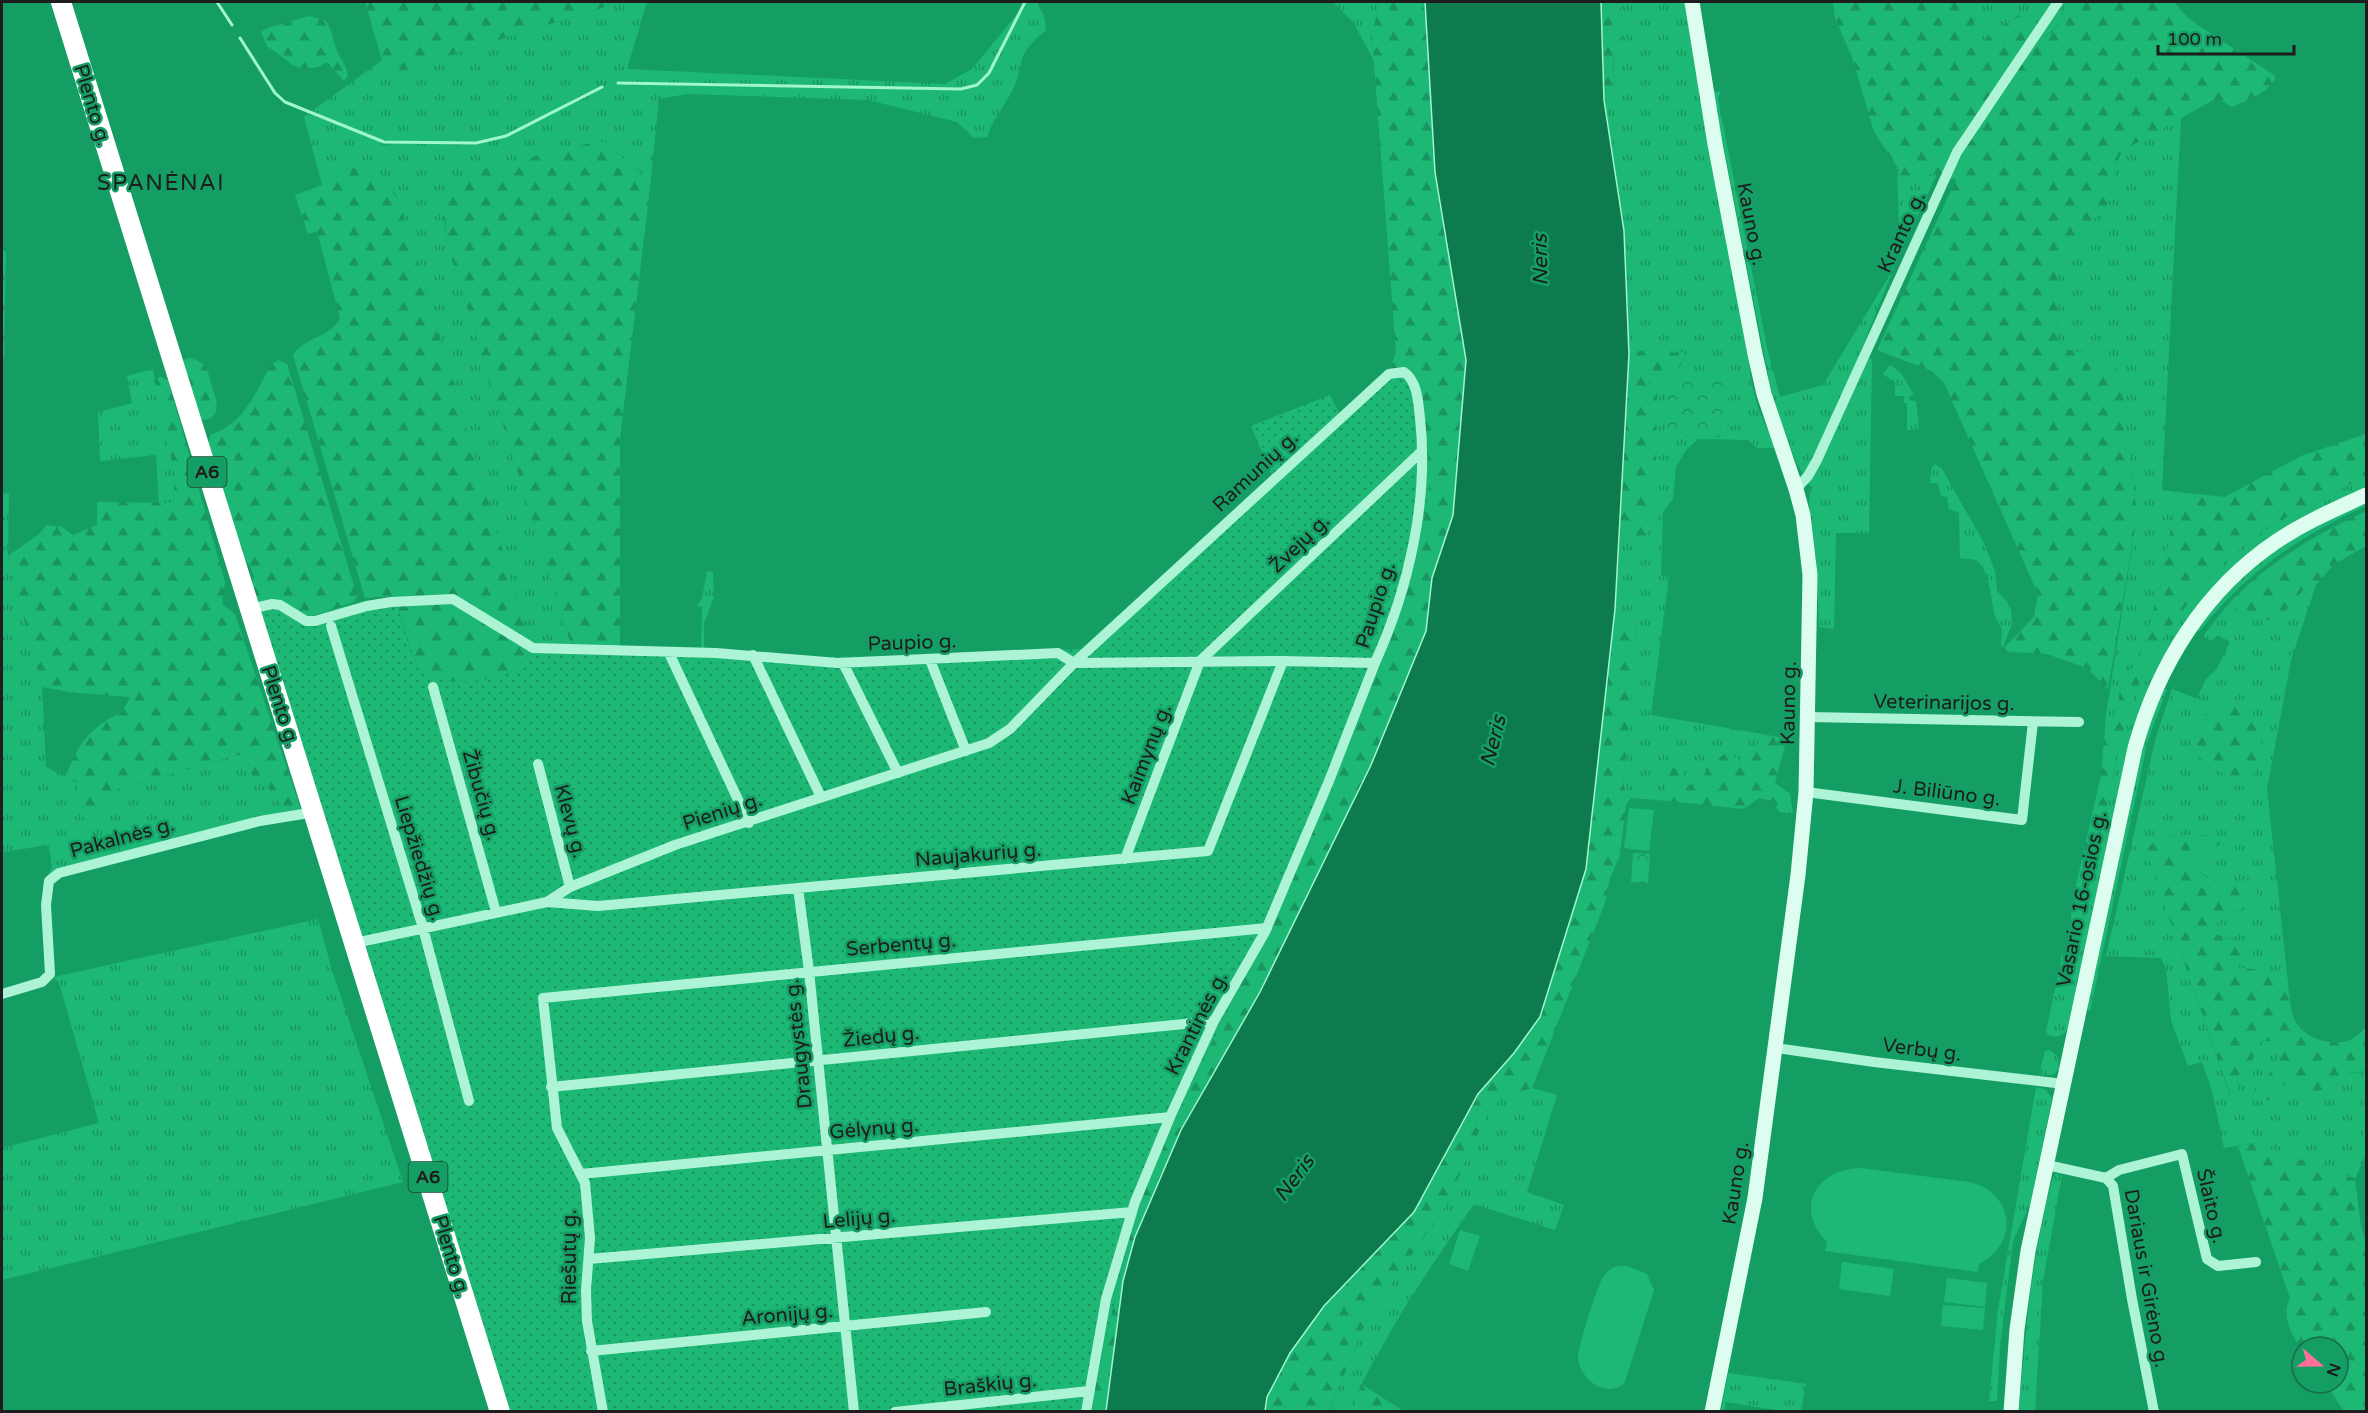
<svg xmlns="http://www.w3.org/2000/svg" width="2368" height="1413" font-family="'Varela Round',sans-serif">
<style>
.grass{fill:url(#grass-tufts)}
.forest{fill:url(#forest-firs)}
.park{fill:url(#park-crowns)}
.garden{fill:url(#garden-dots)}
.pitch{fill:#1db875}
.water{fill:#0d7b4e;stroke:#9ff6cf;stroke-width:1.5}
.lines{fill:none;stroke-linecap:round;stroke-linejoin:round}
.stream{stroke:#9ff6cf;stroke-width:3}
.street{stroke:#adf3d5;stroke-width:10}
.secondary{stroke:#dcfdef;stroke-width:15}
.highway{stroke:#fff;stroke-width:20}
.labels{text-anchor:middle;stroke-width:5;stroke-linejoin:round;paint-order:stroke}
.shield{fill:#159e64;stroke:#1b4432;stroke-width:1.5}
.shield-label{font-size:18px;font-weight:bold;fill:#1d1d1d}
.street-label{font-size:20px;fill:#1d1d1d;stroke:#159e64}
.water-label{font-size:21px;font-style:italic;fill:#191d1b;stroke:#159e64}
.quarter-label{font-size:22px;letter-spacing:1.5px;fill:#1d1d1d;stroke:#159e64}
</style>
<defs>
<pattern id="grass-tufts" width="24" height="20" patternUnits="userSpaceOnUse" patternTransform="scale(1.5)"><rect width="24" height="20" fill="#1db875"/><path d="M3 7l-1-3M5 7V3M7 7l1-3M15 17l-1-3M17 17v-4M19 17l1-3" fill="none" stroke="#19955f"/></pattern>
<pattern id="forest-firs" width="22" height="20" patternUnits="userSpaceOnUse" patternTransform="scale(1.5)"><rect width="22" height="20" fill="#1db875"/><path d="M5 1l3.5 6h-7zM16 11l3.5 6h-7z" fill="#19955f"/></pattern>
<pattern id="park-crowns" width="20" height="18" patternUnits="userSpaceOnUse" patternTransform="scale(1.5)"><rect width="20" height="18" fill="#1db875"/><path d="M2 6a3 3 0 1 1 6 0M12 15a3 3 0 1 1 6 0" fill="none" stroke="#19955f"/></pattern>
<pattern id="garden-dots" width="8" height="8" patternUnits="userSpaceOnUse" patternTransform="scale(1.5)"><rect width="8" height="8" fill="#1db875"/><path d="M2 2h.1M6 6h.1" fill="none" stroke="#19955f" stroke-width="1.8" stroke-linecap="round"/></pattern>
</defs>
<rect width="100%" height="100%" fill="#159e64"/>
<path class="grass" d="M 620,2 L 647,2 L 627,69 L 945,84 L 972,69 L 1027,2 L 1037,2 L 1045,19 L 1046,30 C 1037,38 1026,47 1022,59 C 1019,70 1018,81 1012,91 C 1004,107 992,120 987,137 L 974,138 L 957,122 L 868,100 L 687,94 L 659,99 L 649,196 L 643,176 L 608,144 L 444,218 L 447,242 L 569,638 L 579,650 L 533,648 L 528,637 L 400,204 L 394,192 L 350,167 L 322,185 L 304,117 L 382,60 L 402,70 Z
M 1333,2 L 1379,2 L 1372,38 L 1374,61 L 1353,22 Z
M 1621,2 L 1685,2 L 1697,79 L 1748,350 L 1751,381 L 1758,408 L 1775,448 L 1757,448 L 1748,440 L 1698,439 L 1686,450 L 1676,467 L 1673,499 L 1663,512 L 1661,576 L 1669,576 L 1651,715 L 1762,734 L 1748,764 L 1743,763 L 1730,753 L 1710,762 L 1704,783 L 1681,786 L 1664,784 L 1669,801 L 1631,798 L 1625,792 L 1623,782 L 1637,643 L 1636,622 L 1628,613 L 1615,609 L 1620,539 L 1635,542 L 1646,381 L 1649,374 L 1676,372 L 1681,365 L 1683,352 L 1673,353 L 1665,345 L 1629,354 L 1624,231 L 1604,100 L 1612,102 C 1616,94 1613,65 1614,53 L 1622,48 Z
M 1966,2 L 2084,2 C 2069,13 2057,28 2041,39 L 2029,31 L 2030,22 L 2018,15 C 2006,26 1993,32 1982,43 L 1972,36 L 1974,17 Z
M 1721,91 L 1718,99 L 1768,352 L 1780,397 L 1823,385 L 1888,278 L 1900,253 L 1897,167 L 1910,185 L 1924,174 L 1937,174 L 1900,253 L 1859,355 L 1872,359 L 1869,533 L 1836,533 L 1834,629 L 1819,627 L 1816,559 L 1809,503 L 1811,487 C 1790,456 1780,421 1770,385 L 1713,92 Z
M 2181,117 L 2162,490 L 2177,492 L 2162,580 L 2144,644 L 2120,691 L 2117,712 L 2113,716 L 2106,716 L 2137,516 L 2121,378 C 2109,352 2093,355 2067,350 L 2057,337 L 2059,275 L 2068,252 L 2108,203 L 2113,188 L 2115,166 L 2122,151 Z
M 2,251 L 6,251 L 4,357 L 2,360 Z
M 1890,365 L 1901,373 L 1914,395 L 1909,396 L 1909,400 L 1916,401 L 1919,428 L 1915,430 L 1907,430 L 1907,403 L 1904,403 L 1904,396 L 1895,396 L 1895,382 L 1883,374 Z
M 153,369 L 175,476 L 173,503 L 159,504 L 156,455 L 100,461 L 98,412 L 132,403 L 127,376 Z
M 1935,464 L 1942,469 L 1984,543 L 1995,571 L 1997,591 L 2006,600 L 2011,610 L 2012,623 L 2003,647 L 2001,646 L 2002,629 L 1995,617 L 1988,580 L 1983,567 L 1976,560 L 1960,558 L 1959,513 L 1949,509 L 1947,497 L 1941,496 L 1938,483 L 1930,483 L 1931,469 Z
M 2366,477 L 2366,488 L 2292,523 L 2164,659 L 2070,1026 C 2064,1035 2059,1039 2048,1035 L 2046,1031 L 2060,966 L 2067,972 L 2072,970 C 2083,921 2093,872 2103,823 C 2111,786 2118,748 2129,712 C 2146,657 2182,604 2223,564 C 2264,525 2316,500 2366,477 Z
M 9,493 L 8,556 L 42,687 L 46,767 L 110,799 L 117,789 L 245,753 L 254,781 L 269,788 L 284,810 L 301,810 L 49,881 L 48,875 L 52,868 L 49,845 L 2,852 L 2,494 Z
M 2366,501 L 2366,506 C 2298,537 2246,572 2199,632 L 2198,629 C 2225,592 2256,561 2296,537 C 2318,523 2343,513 2366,501 Z
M 707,571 L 713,572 L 714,597 L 704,624 L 704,649 L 701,649 L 702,607 L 697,606 L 702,599 Z
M 2316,585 L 2291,660 L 2267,789 L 2287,974 L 2236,967 L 2237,940 L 2217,935 L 2214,929 L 2220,918 L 2245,907 L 2248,878 C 2244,880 2238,883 2234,883 C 2221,884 2200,878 2196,865 L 2201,856 L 2221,843 L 2146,849 L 2230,1096 L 2237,1090 L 2238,1076 L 2251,1062 L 2261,1040 L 2278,1042 L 2285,1049 L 2269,1075 L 2257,1082 L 2252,1101 L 2284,1084 L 2366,1071 L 2366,1154 L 2355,1179 L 2254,1143 L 2224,1148 L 2212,1091 L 2202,1062 L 2188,1066 L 2171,1021 L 2166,968 L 2161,958 L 2106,956 L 2156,737 L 2172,689 L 2197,699 L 2206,679 L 2216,670 L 2230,642 L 2218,635 L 2211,641 L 2203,636 L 2229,603 L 2245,615 L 2277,619 L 2305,588 Z
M 2164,689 L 2167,689 L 2148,740 L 2090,1011 L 2086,1009 L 2140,755 L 2151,715 Z
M 318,919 L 332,970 L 403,1182 L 2,1280 L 2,1148 L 99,1123 L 60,986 L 54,977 Z
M 2050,1050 L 2058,1057 L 2059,1068 L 2054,1074 L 2039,1076 L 2045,1051 Z
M 2036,1087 L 2046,1090 L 2052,1098 L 2030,1204 L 2013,1241 L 2000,1346 L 1997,1401 L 1989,1401 L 1998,1310 Z
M 1532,1088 L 1557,1095 L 1527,1192 L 1564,1205 L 1555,1230 L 1474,1204 C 1440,1253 1407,1300 1379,1352 C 1369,1371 1355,1390 1355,1411 L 1329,1412 L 1366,1321 L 1446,1205 L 1487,1113 L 1503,1096 Z
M 2056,1174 L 2062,1175 L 2043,1281 L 2035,1411 L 2019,1412 C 2025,1332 2032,1253 2053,1177 Z
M 1728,1373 L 1806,1384 L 1801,1411 L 1782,1411 L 1726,1402 L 1724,1411 L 1721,1411 Z"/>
<path class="forest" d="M 365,2 L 620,2 L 402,70 L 382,60 Z
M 1379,2 L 1425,2 L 1435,172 L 1466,360 L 1453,515 L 1432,578 L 1426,631 L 1371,765 L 1260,992 L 1181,1130 L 1135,1237 L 1123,1280 L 1106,1411 L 1089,1412 L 1135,1213 L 1161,1147 L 1253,958 L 1330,790 L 1394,630 L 1401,368 L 1390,368 L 1396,352 L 1372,38 Z
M 1601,2 L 1621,2 L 1622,48 L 1614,53 C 1612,66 1616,94 1612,102 L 1604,100 Z
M 1833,2 L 1966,2 L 1974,17 L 1972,36 L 1982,43 C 1992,33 2014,16 2027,15 L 2030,22 L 2029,31 L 2041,39 L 2052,32 L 2071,12 L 2084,2 L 2174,2 L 2189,19 L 2274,75 L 2275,79 C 2267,94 2247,100 2232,107 L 2217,98 L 2122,151 L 2115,166 L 2113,188 L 2108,203 L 2068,252 L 2059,275 L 2057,337 L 2067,350 C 2093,355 2109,352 2121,378 L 2137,516 L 2108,689 L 2087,668 L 2047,654 L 2001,651 L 2034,617 L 2038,594 L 1944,383 L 1932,371 L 1877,350 L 1956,180 L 1937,174 L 1924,174 L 1910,186 L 1874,132 L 1852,57 L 1835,18 Z
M 309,16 L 326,21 C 333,32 333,42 338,53 C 342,61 347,67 348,76 L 344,81 L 327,62 L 318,67 L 303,69 L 293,65 L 267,46 L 261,32 L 268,28 Z
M 598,141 L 608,144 L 643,176 L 649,196 L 620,438 L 620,647 L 579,650 L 569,638 L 447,242 C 444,214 444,192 467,173 Z
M 362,166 C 379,175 391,187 400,204 L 528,637 L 533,648 C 528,654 522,664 515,669 C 497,682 440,688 422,671 C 411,661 401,614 395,598 L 392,596 L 365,598 L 293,355 C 304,337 332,337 340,318 L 317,231 L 308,234 L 295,195 L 322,185 L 350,167 Z
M 1665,345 L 1673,353 L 1683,352 L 1687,357 L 1682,360 L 1676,372 L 1650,374 L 1646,380 L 1653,385 L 1657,392 L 1656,467 L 1647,538 L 1635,542 L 1620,539 L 1629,354 Z
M 189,358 C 195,359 203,362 206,368 C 209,373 210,381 212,387 C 217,401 223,419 201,420 L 183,365 L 183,360 Z
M 278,360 L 287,364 L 357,596 L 354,602 L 309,617 L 258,602 L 251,584 L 254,577 L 250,566 L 241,555 L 208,446 L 210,435 C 245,423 254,395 271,365 Z
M 160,377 L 168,380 L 225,582 L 222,604 L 235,614 L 301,810 L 284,810 L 269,788 L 254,781 L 245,753 L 118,789 L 110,799 L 106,812 L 84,818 L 77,781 L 65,777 C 73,759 80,741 96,728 C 111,715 122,717 130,697 L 69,692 L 42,687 L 8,556 L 39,534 L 47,525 L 62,527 L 73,535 L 97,525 L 97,502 L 173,503 L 175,476 L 154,379 Z
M 2366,434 L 2366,477 C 2316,500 2264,525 2223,564 C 2182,604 2146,657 2129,712 C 2118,747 2112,783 2104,818 C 2093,869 2083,919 2072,970 L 2068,972 L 2060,966 L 2062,955 L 2066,953 L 2073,903 L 2079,897 L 2078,892 L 2075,890 L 2101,775 L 2106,716 L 2113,716 L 2117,712 L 2120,691 L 2144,644 L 2162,580 L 2177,492 L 2225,497 L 2301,456 Z
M 2366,511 L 2366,546 L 2333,565 L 2316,585 L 2305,588 L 2278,619 C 2254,622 2247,617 2229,603 C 2270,561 2313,536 2366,511 Z
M 1615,609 L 1628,613 L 1636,622 L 1637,643 L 1623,782 L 1625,792 L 1631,798 L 1626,805 L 1620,855 L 1610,878 L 1605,903 L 1532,1088 L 1503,1096 L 1487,1113 L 1446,1205 L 1366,1321 L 1329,1411 L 1266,1412 L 1267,1397 L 1290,1353 L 1324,1306 L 1414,1212 L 1478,1093 L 1514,1053 L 1586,869 Z
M 2246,699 L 2250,704 L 2250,721 L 2261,734 L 2262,756 L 2249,785 L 2242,787 L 2195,754 C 2187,715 2214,706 2246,699 Z
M 1762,734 L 1787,739 L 1775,783 L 1790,794 L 1793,814 L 1779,812 L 1773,801 L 1759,798 L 1743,809 L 1669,801 L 1664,784 L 1674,757 L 1683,770 L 1681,786 L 1704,783 C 1704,762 1712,760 1730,752 L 1743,763 L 1748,763 Z
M 2168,835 L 2206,835 L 2219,838 L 2222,843 L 2201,856 L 2196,865 C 2199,878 2221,884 2234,883 C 2238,883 2244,880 2248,878 L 2256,889 L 2258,895 L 2245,907 L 2220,918 L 2214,929 L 2217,935 L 2248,944 L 2248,954 L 2236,967 L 2287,974 C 2289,988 2289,1003 2293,1016 C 2299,1037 2333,1049 2352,1039 C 2357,1036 2362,1031 2366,1027 L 2366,1071 L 2349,1073 L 2345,1084 L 2306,1094 L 2284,1084 L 2271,1100 L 2252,1101 L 2257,1082 L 2269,1075 L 2284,1049 L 2278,1042 L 2262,1040 L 2251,1062 L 2238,1076 L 2237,1090 L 2231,1097 L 2145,848 Z
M 2254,1143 L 2355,1179 L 2361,1226 L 2366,1241 L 2366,1411 L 2344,1411 L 2325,1383 L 2338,1383 L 2338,1347 L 2302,1347 L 2302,1350 C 2291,1333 2281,1317 2290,1298 L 2238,1146 Z
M 1361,1384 L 1402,1410 L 1402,1411 L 1355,1411 L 1355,1402 Z"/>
<path class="park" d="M 1666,374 L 1729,375 L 1728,437 L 1665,436 Z
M 1633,853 L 1650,854 L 1648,883 L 1631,882 Z"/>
<path class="garden" d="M 1390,368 L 1401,368 L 1418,376 L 1427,444 L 1429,493 L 1417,555 L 1394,630 L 1330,790 L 1253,958 L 1161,1147 L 1135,1213 L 1089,1411 L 508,1411 L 314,789 L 261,610 C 296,589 282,607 309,617 L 363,601 L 395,598 C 400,614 411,661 422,671 C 440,688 497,682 515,669 C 522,664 528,654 533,648 L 809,657 L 944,656 L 1081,649 L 1272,476 L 1251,426 L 1330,395 L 1340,415 Z"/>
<path class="pitch" d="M 1629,808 L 1654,810 L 1649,851 L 1624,848 Z
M 1860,1168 L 1969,1182 C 2014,1192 2020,1243 1979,1264 L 1978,1272 L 1825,1251 L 1827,1242 C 1794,1209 1815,1170 1860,1168 Z
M 1460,1230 L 1480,1236 L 1468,1271 L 1449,1264 Z
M 1842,1262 L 1894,1269 L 1890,1296 L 1839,1289 Z
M 1618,1266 L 1627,1266 L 1647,1274 L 1654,1290 L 1625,1382 C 1608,1400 1580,1380 1578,1358 C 1577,1350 1598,1284 1603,1277 C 1607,1271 1611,1268 1618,1266 Z
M 1947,1278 L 1987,1283 L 1985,1307 L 1944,1302 Z
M 1943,1305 L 1985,1308 L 1983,1330 L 1941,1326 Z"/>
<path class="water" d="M 1425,2 L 1601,2 L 1604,100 L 1624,231 L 1629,354 L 1615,609 L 1586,869 L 1540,1017 L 1514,1053 L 1478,1094 L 1414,1212 L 1324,1306 L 1290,1353 L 1267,1397 L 1265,1411 L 1106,1411 L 1123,1281 L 1135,1237 L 1181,1130 L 1260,992 L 1371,765 L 1426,631 L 1432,578 L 1453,515 L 1466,360 L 1435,172 Z"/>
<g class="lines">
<path class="stream" d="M 217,2 L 232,25
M 240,38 L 275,93 L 285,102 L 384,142 L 476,143 L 506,136 L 602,87
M 618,83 L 961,89 L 977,85 L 989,73 L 1025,2"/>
<path class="street" d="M 1796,489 L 1808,476 L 1817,460 L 1957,152 L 2058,2
M 250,609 L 272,604 L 280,605 L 306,621 L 315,621 L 367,606 L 391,602 L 453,599 L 533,648 L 716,653 L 838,663 L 1058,653 L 1074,663 L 1283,661 L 1375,663 C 1409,588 1429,500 1420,418 C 1418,402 1418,382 1404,372 L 1389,374 L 1074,663 L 1010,729 L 989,743 L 675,845 L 570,887 L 547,902 L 355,943
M 331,626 L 423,928 L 469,1101
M 669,653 L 749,823
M 753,655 L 821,797
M 930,660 L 966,751
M 843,663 L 898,773
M 433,687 L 496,912
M 1809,717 L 2079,722
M 538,764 L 570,887
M 1806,792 L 2022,820 L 2033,722
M 1125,859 L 1200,661 L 1422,451
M 798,888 L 809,971 L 854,1412
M 547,902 L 598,906 L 1208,851 L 1283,661
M 2,994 L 42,982 L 50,974 L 46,905 L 49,881 L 59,873 L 260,821 L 315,812
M 1776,1048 L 1874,1062 L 2064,1084
M 551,1087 L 1214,1021
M 2047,1165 L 2106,1178 L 2113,1186 L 2132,1299 L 2154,1412
M 581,1174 L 1170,1117
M 2106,1178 L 2119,1170 L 2182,1154 L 2207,1259 L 2218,1266 L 2256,1262
M 589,1259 L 1132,1212
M 591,1351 L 986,1312
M 603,1412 L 587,1321 L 586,1290 L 590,1238 L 585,1183 L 557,1128 L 543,998 L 1267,928
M 895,1412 L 1089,1391
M 1086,1412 L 1106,1299 L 1135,1202 L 1170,1117 L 1214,1021 L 1265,932 L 1329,781 L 1375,663"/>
<path class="secondary" d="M 1692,2 L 1715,144 L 1755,354 L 1764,394 L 1796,489 L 1803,515 L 1810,575 L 1806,792 L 1798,875 L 1755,1198 L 1712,1412
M 2011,1412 L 2017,1329 L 2028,1251 L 2135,748 C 2158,665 2204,590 2277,541 C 2305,522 2336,509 2366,495"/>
<path class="highway" d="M 61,2 L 500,1412"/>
</g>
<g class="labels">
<g class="shield">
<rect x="187.5" y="457" width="39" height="30" rx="4.5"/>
<rect x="408.5" y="1162" width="39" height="30" rx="4.5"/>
</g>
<g class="shield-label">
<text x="207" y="478">A6</text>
<text x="428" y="1183">A6</text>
</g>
<g class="street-label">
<text transform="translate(93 105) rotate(73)" y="7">Plento g.</text>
<text transform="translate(1752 224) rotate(79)" y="7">Kauno g.</text>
<text transform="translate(1901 232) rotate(-65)" y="7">Kranto g.</text>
<text transform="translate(1255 471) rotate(-43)" y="7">Ramunių g.</text>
<text transform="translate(1299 543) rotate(-44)" y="7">Žvejų g.</text>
<text transform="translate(1375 605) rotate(-72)" y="7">Paupio g.</text>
<text transform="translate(912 642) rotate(-2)" y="7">Paupio g.</text>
<text transform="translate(1944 702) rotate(1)" y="7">Veterinarijos g.</text>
<text transform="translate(1788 703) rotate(-89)" y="7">Kauno g.</text>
<text transform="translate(281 706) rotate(72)" y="7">Plento g.</text>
<text transform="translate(1146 754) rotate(-69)" y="7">Kaimynų g.</text>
<text transform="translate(1947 792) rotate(7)" y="7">J. Biliūno g.</text>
<text transform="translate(482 795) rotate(74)" y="7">Žibučių g.</text>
<text transform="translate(722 811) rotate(-18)" y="7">Pienių g.</text>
<text transform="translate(571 821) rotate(75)" y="7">Klevų g.</text>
<text transform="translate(122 837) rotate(-15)" y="7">Pakalnės g.</text>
<text transform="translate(978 854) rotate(-5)" y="7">Naujakurių g.</text>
<text transform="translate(420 858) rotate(73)" y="7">Liepžiedžių g.</text>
<text transform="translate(2081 899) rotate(-78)" y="7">Vasario 16-osios g.</text>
<text transform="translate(901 944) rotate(-5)" y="7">Serbentų g.</text>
<text transform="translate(1196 1023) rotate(-63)" y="7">Krantinės g.</text>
<text transform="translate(881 1036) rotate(-6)" y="7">Žiedų g.</text>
<text transform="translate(798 1044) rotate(-96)" y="7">Draugystės g.</text>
<text transform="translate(1922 1049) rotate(7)" y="7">Verbų g.</text>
<text transform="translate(874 1128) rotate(-5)" y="7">Gėlynų g.</text>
<text transform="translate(1735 1183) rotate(-81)" y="7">Kauno g.</text>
<text transform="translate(2212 1206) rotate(77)" y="7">Šlaito g.</text>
<text transform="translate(859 1218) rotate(-5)" y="7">Lelijų g.</text>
<text transform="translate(452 1256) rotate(73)" y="7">Plento g.</text>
<text transform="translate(569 1257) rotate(-90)" y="7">Riešutų g.</text>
<text transform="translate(2147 1278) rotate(80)" y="7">Dariaus ir Girėno g.</text>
<text transform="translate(787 1314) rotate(-5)" y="7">Aronijų g.</text>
<text transform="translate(990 1384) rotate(-6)" y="7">Braškių g.</text>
</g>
<g class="water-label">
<text transform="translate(1540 260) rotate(-91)" y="7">Neris</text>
<text transform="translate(1493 741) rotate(-76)" y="7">Neris</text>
<text transform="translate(1294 1178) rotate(-53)" y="7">Neris</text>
</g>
<g class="quarter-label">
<text x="161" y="190">SPANĖNAI</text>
</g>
</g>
<rect width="2368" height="1413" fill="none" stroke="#1d1d1d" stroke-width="6"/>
<g transform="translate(2320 1365) rotate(110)"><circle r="28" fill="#159e64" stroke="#186a48" stroke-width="1.5"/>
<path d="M0-4.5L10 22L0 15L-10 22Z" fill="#ff6f97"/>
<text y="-9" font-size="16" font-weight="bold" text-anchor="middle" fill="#1d1d1d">N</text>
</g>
<path d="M2158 45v9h136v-9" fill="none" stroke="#1d1d1d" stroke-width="3"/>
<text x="2167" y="45" font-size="18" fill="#1d1d1d" stroke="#159e64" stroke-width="4.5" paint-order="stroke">100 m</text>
</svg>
